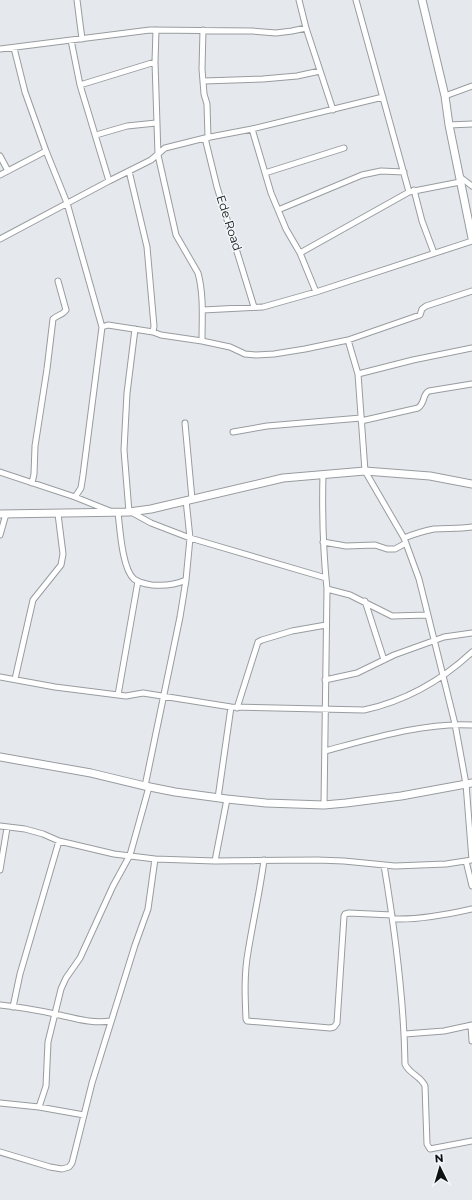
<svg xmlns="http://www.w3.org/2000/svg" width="472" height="1200" font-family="Montserrat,sans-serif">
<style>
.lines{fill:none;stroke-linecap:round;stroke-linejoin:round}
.street-casing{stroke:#989c9f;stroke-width:7}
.secondary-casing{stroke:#989c9f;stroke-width:9}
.street{stroke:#fff;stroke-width:5}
.secondary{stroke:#fff;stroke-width:7}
.labels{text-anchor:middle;stroke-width:3;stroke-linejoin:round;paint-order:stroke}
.street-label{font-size:12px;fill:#0f1112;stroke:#f3f7fa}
</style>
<rect width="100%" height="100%" fill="#e5e9ed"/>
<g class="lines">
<defs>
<path id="street" d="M 77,0 L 82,39
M 299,0 L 306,28 L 333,110
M 356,0 L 409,192
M 156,30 L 155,62 L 158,155 L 176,235 L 198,273 C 204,295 202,319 202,341
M 203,30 L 202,69 L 204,94 L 207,104 L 208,138
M 71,40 L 80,85 L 109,181
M 14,48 L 25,92 L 46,151 L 67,203 L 102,327 L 83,475 L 81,488 L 75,497
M 0,49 L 150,30 L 252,31 L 276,33 L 292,31 L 306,28
M 204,81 L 263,79 L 297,76 L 320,71
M 80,85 L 155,62
M 445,96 L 472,86
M 449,125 L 472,124
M 252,129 L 271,193 L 286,229 L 300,253 L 316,292
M 96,135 L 127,126 L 156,123
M 205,138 L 217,187 L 254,307
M 0,156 L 8,171
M 129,171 L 147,247 L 154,326 L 153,332
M 265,173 L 344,148
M 0,175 L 46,151
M 460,177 L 472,186
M 414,190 L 422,221 L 434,253
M 278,210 L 362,175 L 381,171 L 404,172
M 0,239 L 109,181 L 151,160 L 165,148 L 205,138 L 252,129 L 383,97
M 300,253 L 409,192 L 460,182
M 203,310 L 263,307 L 316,292 L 472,241
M 102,327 L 108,325 L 153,332 L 161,335 L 202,341 L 230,347 L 245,354 L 256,355 L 274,354 L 305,349 L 348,340 L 420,315 L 422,309 L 426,306 L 472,291
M 348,340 L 358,374 L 365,471 L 404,538 L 419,579 L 455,724 L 466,784 L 472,860
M 358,374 L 413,360 L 472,348
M 361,421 L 418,408 C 426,402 422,394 429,391 L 472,384
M 185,423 L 192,499
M 233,432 L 267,426 L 361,418
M 0,472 L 75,497 L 110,511
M 323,474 C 322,512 323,550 327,589 L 324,805
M 32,483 L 34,474 L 35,446 L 47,369 L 53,319 C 57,315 63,315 66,310 L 58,281
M 129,512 L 124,450 L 127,393 L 135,329
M 131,512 L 151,523 L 190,538 L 326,578
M 118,513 C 120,528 122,569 134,579 C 139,583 146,584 152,585 C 164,586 175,585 186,580
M 0,535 L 6,514
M 404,538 C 414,534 423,531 434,529 C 447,528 459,529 472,527
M 323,542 L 346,546 L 375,545 L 387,549 L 395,549 L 406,543
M 327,589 L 350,595 L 392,616 L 428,615
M 365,601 L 384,660
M 0,677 L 55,687 L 126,696 L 143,693 L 231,707 L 364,710 C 405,701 442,680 472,652
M 15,679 L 33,600 L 61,565 L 63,554 L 58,514
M 325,680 L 357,673 L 394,655 L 444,637 L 472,633
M 118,695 L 138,581
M 237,708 L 258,642 L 262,640 L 292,631 L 326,625
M 325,751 C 370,739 425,722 472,725
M 145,786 L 180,617 L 186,580 L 190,538 L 186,500
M 218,798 L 231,707
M 0,826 L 25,829 L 43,834 L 59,841 L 114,854 L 155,859 L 215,861 L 317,860 L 344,861 L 395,866 L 446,864 L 472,860
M 264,860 C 260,891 253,921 248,952 C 244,974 245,997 246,1019 L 247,1021 L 330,1028 L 334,1027 L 337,1023 L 344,916 L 345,914 L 349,913 L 392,915
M 215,861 L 227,799
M 466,861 L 472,886
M 384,865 C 395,931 404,997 405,1064 C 409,1074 421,1076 425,1086 L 427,1144 L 430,1149 L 472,1141
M 0,870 L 7,828
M 393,919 C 420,920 446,915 472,909
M 0,1005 C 18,1007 37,1010 55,1014 C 74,1018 92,1024 111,1021
M 13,1007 L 20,974 L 59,841
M 471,1025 L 472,1041
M 405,1034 L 444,1031 L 472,1025
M 0,1103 L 39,1107 L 84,1115
M 39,1107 L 46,1086 L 48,1042 L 61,989 L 66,978 L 80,958 L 113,886 L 130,855 L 149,787
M 0,1152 L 50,1167 L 62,1169 L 69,1167 L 72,1163 L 92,1083 L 135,945 L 148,909 L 155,859"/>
<path id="secondary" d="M 422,0 L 445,96 L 449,125 L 472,238
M 0,514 L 129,512 L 151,509 L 283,478 L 365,471 L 430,476 L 472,484
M 0,757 L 91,773 L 145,786 L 175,792 L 227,799 L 266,803 L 324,805 L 346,803 L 401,796 L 472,783"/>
</defs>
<use href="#street" class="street-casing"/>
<use href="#secondary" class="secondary-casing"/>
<use href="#street" class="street"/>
<use href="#secondary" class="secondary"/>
</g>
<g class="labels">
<g class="street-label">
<text transform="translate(229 223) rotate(72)" y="4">Ede Road</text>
</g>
</g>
<g transform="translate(440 1168) rotate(355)" stroke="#f3f7fa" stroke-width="3" paint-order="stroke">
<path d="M0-3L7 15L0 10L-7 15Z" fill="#0f1112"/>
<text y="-6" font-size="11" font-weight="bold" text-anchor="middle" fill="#0f1112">N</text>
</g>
</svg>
